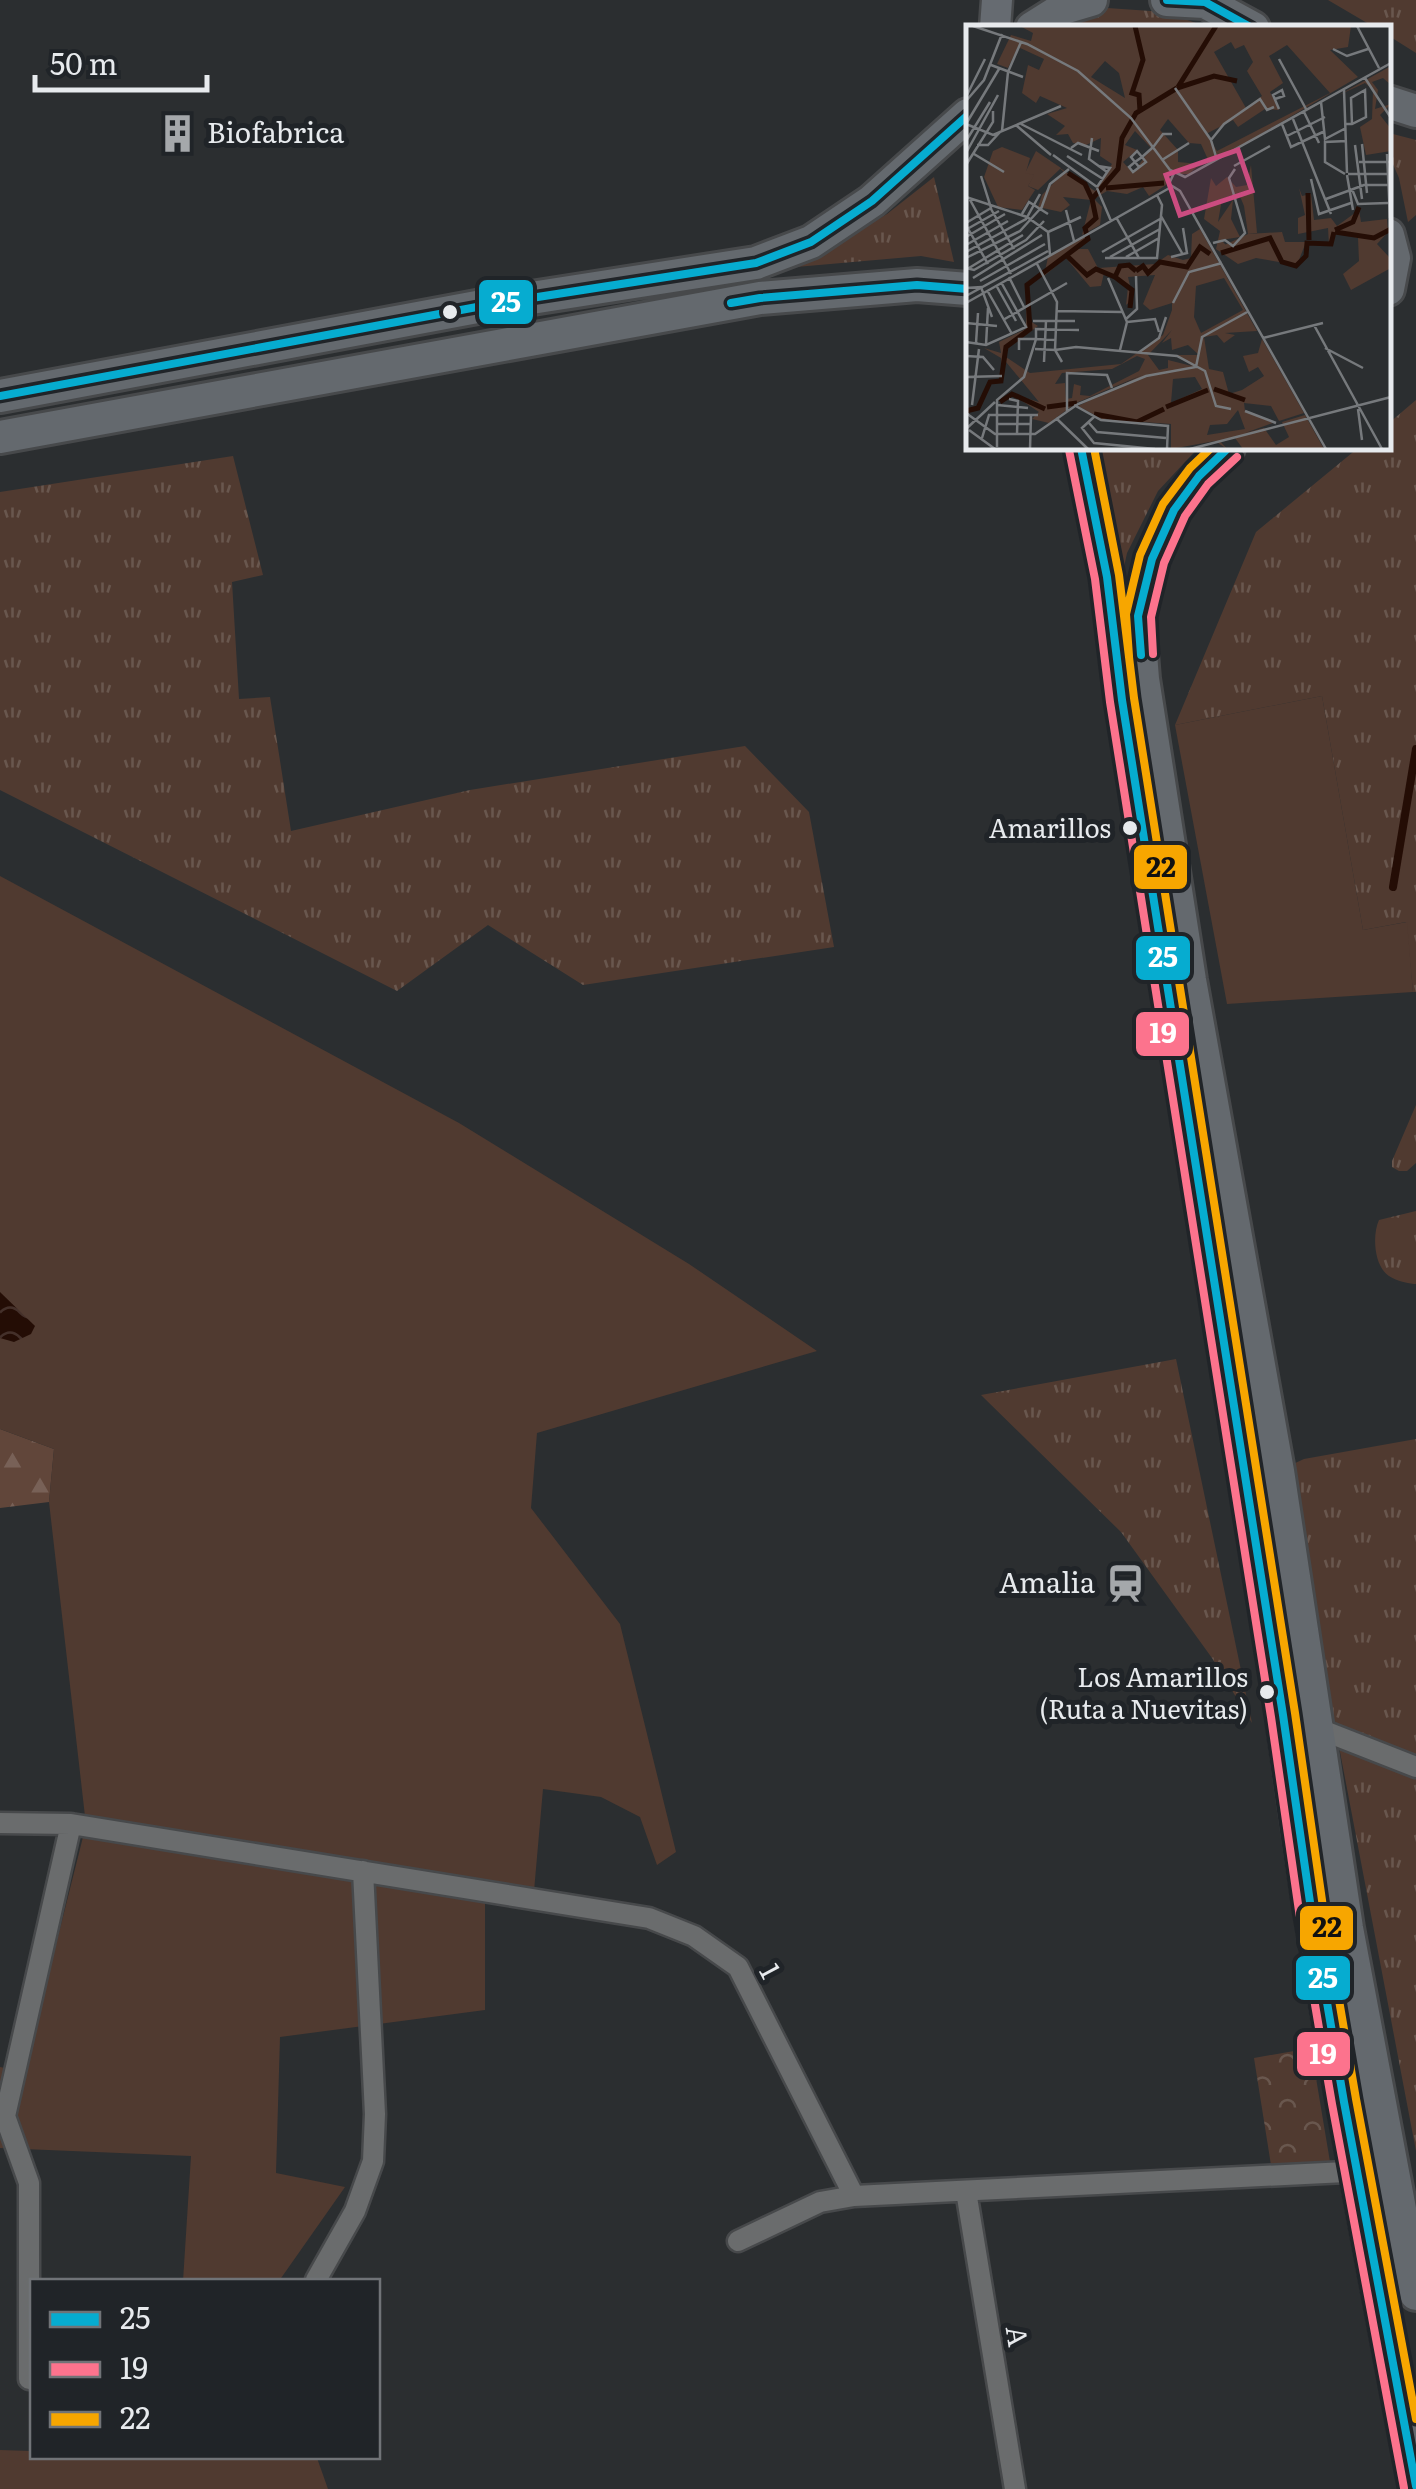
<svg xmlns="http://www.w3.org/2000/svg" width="1416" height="2489" font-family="Literata,serif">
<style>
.grass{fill:url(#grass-tufts)}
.forest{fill:url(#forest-firs)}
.park{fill:url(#park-crowns)}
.garden{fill:#503a30}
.water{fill:url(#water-waves)}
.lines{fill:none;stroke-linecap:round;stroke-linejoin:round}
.stream{stroke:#240d05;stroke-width:8}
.minor-casing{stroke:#47494b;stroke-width:25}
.primary-casing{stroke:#47494b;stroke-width:35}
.trunk-casing{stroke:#47494b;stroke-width:38}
.minor{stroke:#6a6c6d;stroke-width:20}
.primary{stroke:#666b71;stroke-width:30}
.trunk{stroke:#64696e;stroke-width:32}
.bus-1-casing{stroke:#202428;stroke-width:15}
.bus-2-casing{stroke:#202428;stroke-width:15}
.bus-3-casing{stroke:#202428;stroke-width:15}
.bus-1{stroke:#06acd0;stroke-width:8}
.bus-2{stroke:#fc738d;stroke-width:8}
.bus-3{stroke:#f7a600;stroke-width:8}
.bus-dot{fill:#e7eaed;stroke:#202428;stroke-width:4}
.labels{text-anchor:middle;stroke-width:10;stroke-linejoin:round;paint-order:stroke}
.bus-label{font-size:26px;fill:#e7eaed;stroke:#202428;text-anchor:end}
.poi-label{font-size:28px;fill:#e7eaed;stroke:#202428;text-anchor:start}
.street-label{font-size:28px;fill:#e7eaed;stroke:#202428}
.inset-river{fill:none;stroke:#240d05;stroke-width:5}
.inset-road{fill:none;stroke:#76797c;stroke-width:2.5}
.view{fill:#cb4c80;fill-opacity:0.15;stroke:#cb4c80;stroke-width:5}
.inset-edge{fill:none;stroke:#e7eaed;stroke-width:5}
.line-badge{stroke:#202428;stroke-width:4}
.badge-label{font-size:28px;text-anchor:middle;font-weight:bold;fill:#fff}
.pale-badge-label{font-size:28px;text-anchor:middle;font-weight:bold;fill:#111}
</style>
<defs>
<pattern id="grass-tufts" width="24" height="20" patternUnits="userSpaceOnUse" patternTransform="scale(2.5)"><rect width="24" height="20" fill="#503a30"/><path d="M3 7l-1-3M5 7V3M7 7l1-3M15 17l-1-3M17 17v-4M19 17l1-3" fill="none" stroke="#69574e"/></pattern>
<pattern id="forest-firs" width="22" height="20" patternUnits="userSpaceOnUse" patternTransform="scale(2.5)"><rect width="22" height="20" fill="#61463a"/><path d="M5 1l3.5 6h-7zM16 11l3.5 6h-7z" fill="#786157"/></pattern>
<pattern id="park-crowns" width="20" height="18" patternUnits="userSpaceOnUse" patternTransform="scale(2.5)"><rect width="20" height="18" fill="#503a30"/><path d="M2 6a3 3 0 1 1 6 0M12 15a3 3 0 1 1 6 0" fill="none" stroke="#69574e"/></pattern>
<pattern id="water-waves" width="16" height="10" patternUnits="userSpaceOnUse" patternTransform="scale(2.5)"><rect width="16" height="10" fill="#240d05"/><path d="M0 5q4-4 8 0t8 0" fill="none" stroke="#44302a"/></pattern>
</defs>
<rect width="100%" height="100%" fill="#2b2e30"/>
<path class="grass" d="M 1328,0 L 1416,0 L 1416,53 L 1389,36 L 1388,28 L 1374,27 Z
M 1107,8 L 1165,12 L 1207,27 L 1052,28 L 1065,18 Z
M 1389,133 L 1416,140 L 1416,215 L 1408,222 L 1399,178 L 1389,155 Z
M 934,177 L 954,262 L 921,256 L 796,267 L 887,214 Z
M 1416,400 L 1416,992 L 1413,992 L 1406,922 L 1363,930 L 1322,696 L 1175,725 L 1256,532 L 1358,448 L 1388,448 L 1389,423 Z
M 1079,448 L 1198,448 L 1158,491 L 1127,553 L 1111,628 Z
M 233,456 L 263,575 L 232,582 L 239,699 L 270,697 L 291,831 L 470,790 L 745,746 L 809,812 L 834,947 L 583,985 L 488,925 L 397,991 L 0,790 L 0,492 Z
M 1416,1105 L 1416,1163 L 1407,1171 L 1399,1171 L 1392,1167 L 1392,1161 Z
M 1416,1211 L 1416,1284 L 1414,1284 C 1406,1283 1397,1281 1389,1276 C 1374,1266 1372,1235 1379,1220 Z
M 1176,1359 L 1252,1723 L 1212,1658 L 1121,1532 L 981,1395 Z
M 1416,1439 L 1416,2151 L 1337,1736 L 1318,1728 L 1278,1471 L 1304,1459 Z"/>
<path class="forest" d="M 0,1429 L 54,1449 L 49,1502 L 0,1508 Z"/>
<path class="park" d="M 1311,2048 L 1330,2162 L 1271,2165 L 1254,2058 Z"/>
<path class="garden" d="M 1322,696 L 1363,930 L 1407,922 L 1413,992 L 1227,1004 L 1175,725 Z
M 0,876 L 459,1123 L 689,1264 L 817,1351 L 537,1433 L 531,1508 L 620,1624 L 676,1852 L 657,1865 L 640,1817 L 601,1797 L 543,1789 L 534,1891 L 485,1882 L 485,2010 L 280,2037 L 276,2173 L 345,2187 L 279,2281 L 183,2281 L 191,2156 L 0,2148 L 0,2067 L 24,2072 L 86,1825 L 49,1502 L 54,1449 L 0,1429 Z
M 0,2450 L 32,2451 L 32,2456 L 315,2457 L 317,2458 L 328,2489 L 0,2489 Z"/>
<path class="water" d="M 0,1292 L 35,1326 L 31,1334 L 14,1342 L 0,1338 Z"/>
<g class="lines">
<path class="stream" d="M 1393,887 L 1416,749"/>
<defs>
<path id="minor" d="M 1309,1725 L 1416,1767
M 0,1823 L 71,1824 L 649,1918 L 694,1936 L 738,1967 L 854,2196
M 966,2191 L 1015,2489
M 738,2241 L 820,2202 L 854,2196 L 1366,2171
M 316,2280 L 355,2211 L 373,2161 L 375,2114 L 363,1871
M 29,2379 L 29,2183 L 5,2116 L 71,1824"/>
<path id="primary" d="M 995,28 L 997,0"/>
<path id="trunk" d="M 1167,0 L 1205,2 L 1253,28
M 1032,28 L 1064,8 L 1091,0
M 1388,102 L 1416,111
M 1388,235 L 1394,258 L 1388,289
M 0,396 L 493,304 L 756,263 L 811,242 L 872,201 L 968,115
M 0,437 L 760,298 L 917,285 L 968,289
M 1081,448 L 1107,577 L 1122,700 L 1283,1715 C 1316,1974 1368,2230 1416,2486
M 1228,448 L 1199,476 L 1174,510 L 1152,559 L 1138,616 L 1143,679 L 1190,980 L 1278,1471 L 1347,1928 L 1416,2294"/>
</defs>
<use href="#minor" class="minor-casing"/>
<use href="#primary" class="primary-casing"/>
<use href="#trunk" class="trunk-casing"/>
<use href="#minor" class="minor"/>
<use href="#primary" class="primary"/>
<use href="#trunk" class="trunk"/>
<defs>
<path id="bus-1" d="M 1167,0 L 1205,2 L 1252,28
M 731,303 L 760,298 L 917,285 L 968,289
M 0,396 L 493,304 L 756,263 L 811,242 L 872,201 L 968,115
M 1081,448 L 1107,577 L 1122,700 L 1283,1715 L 1311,1909 L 1344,2102 L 1416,2486
M 1141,655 L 1138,616 L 1152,559 L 1174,510 L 1199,476 L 1228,448"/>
<path id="bus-2" d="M 1069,450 L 1095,579 L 1110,702 L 1271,1717 L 1299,1911 L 1332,2104 L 1404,2488
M 1153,654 L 1151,617 L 1164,563 L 1185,516 L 1208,484 L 1237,457"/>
<path id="bus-3" d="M 1094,448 L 1119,575 L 1134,698 L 1295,1713 L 1323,1907 L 1356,2099 L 1416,2419
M 1129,656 L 1126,614 L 1140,555 L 1163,504 L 1190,468 L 1211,448"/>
</defs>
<use href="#bus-1" class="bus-1-casing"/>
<use href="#bus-2" class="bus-2-casing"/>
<use href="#bus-3" class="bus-3-casing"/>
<use href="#bus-1" class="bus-1"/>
<use href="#bus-2" class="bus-2"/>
<use href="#bus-3" class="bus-3"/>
</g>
<defs>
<symbol id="building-bare" viewBox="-9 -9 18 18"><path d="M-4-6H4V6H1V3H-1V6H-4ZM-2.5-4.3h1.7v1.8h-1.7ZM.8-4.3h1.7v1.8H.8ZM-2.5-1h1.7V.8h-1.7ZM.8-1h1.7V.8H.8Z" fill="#a5a8ab" stroke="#202428" stroke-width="2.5" paint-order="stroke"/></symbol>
<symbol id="station-bare" viewBox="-9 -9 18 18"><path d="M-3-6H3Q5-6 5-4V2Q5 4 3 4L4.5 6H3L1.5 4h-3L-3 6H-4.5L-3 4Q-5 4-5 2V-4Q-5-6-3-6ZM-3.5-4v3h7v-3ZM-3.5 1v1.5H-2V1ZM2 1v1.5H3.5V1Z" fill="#a5a8ab" stroke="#202428" stroke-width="2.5" paint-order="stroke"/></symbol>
</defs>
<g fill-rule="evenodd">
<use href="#building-bare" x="150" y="106" width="55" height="55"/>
<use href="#station-bare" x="1098" y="1556" width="55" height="55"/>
</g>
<g class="bus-dot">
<circle cx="450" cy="312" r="9"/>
<circle cx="1130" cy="828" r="9"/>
<circle cx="1267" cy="1692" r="9"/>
</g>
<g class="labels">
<g class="bus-label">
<text x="1111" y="838">Amarillos</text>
<text x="1248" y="1687">Los Amarillos<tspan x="1248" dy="32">(Ruta a Nuevitas)</tspan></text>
</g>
<g class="poi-label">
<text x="207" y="143">Biofabrica</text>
<text x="1095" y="1593" text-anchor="end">Amalia</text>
</g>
<g class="street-label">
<text transform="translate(770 1971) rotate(62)" y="10">1</text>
<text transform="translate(1017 2336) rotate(81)" y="10">A</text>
</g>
</g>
<g transform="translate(966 25)">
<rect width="425" height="425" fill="#2b2e30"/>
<path d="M 54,1 L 385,1 L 382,22 L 364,25 L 392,52 L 244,139 L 235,119 L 223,118 L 202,94 L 194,105 L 212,125 L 212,137 L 234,139 L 223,149 L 202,149 L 200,160 L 183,171 L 177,162 L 161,169 L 141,166 L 128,174 L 136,182 L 134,200 L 116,210 L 125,175 L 97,172 L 104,180 L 95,187 L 72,182 L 76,170 L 98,147 L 91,141 L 129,166 L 146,139 L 134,131 L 135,113 L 120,120 L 107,118 L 102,109 L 90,110 L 99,101 L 81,89 L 101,83 L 74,71 L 70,78 L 56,68 L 62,40 L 73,45 L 78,34 L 52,22 L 42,43 L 31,39 L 45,10 L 65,16 L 67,8 ZM 265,17 L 269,24 L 278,20 L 287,37 L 281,46 L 296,71 L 280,83 L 248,27 ZM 321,20 L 364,68 L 251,126 L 240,109 L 267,95 L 272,102 L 299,84 L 313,85 L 304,67 L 317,58 L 303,31 ZM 139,36 L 153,48 L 159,73 L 125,52 ZM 169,106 L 185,123 L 167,148 L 157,137 L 171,125 L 159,120 ZM 425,41 L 425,60 L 417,53 L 406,57 L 412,65 L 409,84 L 425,79 L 414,90 L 425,104 L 425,126 L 400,130 L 394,102 L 406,94 L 407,65 L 399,58 L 373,70 ZM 36,122 L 64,133 L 60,147 L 69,150 L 62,161 L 69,165 L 56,185 L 32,182 L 18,152 L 27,126 ZM 333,163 L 336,171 L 345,169 L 348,195 L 365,193 L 371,201 L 393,185 L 395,197 L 421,194 L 422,207 L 411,219 L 423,232 L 423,244 L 385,265 L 377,249 L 393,236 L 392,213 L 371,208 L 363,220 L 362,203 L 332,209 L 332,193 L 339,190 ZM 234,204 L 291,306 L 259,308 L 269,310 L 258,318 L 251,310 L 238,312 L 243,344 L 257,347 L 263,369 L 276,365 L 298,351 L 292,342 L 283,347 L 277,331 L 292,328 L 296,314 L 338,388 L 313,396 L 305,381 L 278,378 L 279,386 L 307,398 L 279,408 L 298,403 L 310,420 L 323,412 L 316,397 L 339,390 L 358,424 L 277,424 L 269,413 L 254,416 L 261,424 L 249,416 L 205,424 L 205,399 L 136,394 L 112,381 L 176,350 L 110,378 L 83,398 L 66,394 L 73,387 L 46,369 L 73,377 L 40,337 L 37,351 L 35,333 L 18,323 L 35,328 L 33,317 L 60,304 L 61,257 L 75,249 L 61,263 L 64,296 L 72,301 L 42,323 L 40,332 L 64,348 L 155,339 L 197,310 L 206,285 L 206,278 L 184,285 L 177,279 L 189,250 L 162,252 L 167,274 L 160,280 L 162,262 L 155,256 L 138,248 L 135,261 L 124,262 L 100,233 L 78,251 L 82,232 L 124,208 L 112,224 L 122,224 L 132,243 L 189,239 L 202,230 L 217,235 L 225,233 L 226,209 ZM 258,253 L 277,285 L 235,308 L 228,292 L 230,261 ZM 206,305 L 196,318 L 205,313 L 206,325 L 222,320 L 233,330 L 211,330 L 226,341 L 202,335 L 202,343 L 193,345 L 182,330 ZM 171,331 L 179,334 L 173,346 L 124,371 L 114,370 L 115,361 L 108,359 L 106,373 L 100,374 L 99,358 L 89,359 L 96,348 L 146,344 ZM 229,352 L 236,364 L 205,378 L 207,354 ZM 272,385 L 279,404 L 241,410 L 244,400 L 261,399 ZM 316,207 L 319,217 L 340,217 L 331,240 L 290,233 L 272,239 L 250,224 L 282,209 Z" fill="#503a30" fill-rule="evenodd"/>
<path d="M 70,126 L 95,143 L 72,165 L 62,161 L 68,150 L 59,148 ZM 285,140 L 291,208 L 282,209 L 278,181 L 273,169 L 266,170 L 256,174 L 252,197 L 267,175 L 265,194 L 274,212 L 255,215 L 262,222 L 250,224 L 254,206 L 238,194 L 245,153 L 250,161 L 261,152 L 270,162 L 281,160 Z" fill="#503a30"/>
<path class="inset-river" d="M 169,1 L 177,35 L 166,68 L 173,70 L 174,86M 212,62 L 250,1M 211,63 L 248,51 L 271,56M 102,148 L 119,159 L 126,174M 140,163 L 198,158M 342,168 L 343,215M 369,205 L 387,197 L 393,182M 369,207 L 408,213 L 425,204M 255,228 L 304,213 L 316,237 L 330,241 L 340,231 L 341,218 L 365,219 L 368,207M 99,229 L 121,250 L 130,244 L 149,252 L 154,241 L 163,240 L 170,246M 170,246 L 177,241 L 182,248 L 194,237 L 221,242 L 234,222 L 244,229M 149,252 L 166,265 L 164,283M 248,364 L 279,375M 34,377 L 46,369 L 79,384M 81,382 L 111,378M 200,382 L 242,365M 0,386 L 12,383 L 24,357 L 35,356 L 40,322 L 64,304 L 61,260 L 122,214 L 119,203 L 130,193 L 126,174 L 152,144 L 156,113 L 170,88 L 211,63M 128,389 L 171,397 L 198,384"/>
<path class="inset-road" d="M 7,1 L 61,19 L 112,46 L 165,93 L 204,145 L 219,152 L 425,38M 391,1 L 413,43M 367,24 L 381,31 L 402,24M 313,34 L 340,84M 25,40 L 57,52M 399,53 L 425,93M 209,63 L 245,115M 378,65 L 381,148M 0,72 L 19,34M 309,74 L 318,71 L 316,65 L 307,70 L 313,84M 0,76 L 18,55 L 36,9M 355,77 L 359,114 L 380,103M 338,87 L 353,118M 327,94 L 365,189M 0,99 L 27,110 L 95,81M 0,99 L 33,44M 55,99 L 116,130M 316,99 L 325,122 L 359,106M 379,99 L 386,99 L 400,92 L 399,65 L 385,73 L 386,99M 51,101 L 85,130M 36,106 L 42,47 L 55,17M 321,111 L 359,92M 126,113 L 123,134 L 141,147M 0,116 L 24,77M 396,119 L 401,168M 11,120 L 22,120 L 35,106M 389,120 L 396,174M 105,123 L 112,118 L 133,126M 0,128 L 32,70M 8,129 L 38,147M 421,129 L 424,193M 87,130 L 131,162M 101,131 L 137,154M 196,135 L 223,118M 251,135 L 245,115 L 258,99 L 294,74 L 301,85 L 308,82M 393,137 L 425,137M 0,140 L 27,97 L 27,86M 268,141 L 304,121M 173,142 L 165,132 L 171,126 L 176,132 L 180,137 L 167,147 L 163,142 L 169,137 L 176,132 L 185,124 L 188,121 L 197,109 L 206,109M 208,148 L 203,159 L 214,166 L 360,424M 379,149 L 359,137 L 359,117 L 381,116M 382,149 L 425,149M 381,150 L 387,185M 345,154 L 353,189 L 385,178M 131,162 L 144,143 L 132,141M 131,163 L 145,196M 386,164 L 392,179 L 422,178M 0,172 L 61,192 L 82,207 L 84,230M 3,173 L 45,249M 360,174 L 398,160 L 425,160M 25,184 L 48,224M 75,184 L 84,159 L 103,144M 100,185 L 108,216M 56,189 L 63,177 L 82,189M 195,191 L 216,228M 150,192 L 173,233M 0,198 L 25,183 L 15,151M 0,200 L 22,239M 3,203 L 33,186M 82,207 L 115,192M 0,212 L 39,189M 247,218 L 259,215 L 267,221 L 279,208 L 263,153 L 269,144M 0,220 L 42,196M 0,227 L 60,194 L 74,169M 136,227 L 194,194M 144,232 L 194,204M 160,232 L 193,213M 205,232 L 221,228 L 217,203M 0,233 L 54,206 L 74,184M 139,233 L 191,233 L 196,180 L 191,170M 0,243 L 8,245 L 60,215 L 78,196M 3,243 L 57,210M 43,252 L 58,282M 7,253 L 76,210M 142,253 L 161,297 L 154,325M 14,256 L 79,219M 30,260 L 50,296M 0,263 L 15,262 L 26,292M 21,265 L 46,309M 0,271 L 82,226M 0,278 L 207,161M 207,278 L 223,247 L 256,238M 91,286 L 157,287M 160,294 L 171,284 L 170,251M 37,295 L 101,258M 67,296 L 109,296M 161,297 L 189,294 L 193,307M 0,298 L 31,301M 348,300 L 416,424M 297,313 L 357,298M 0,317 L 20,320 L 60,302 L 35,257M 10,318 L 12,288M 20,320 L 22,283M 359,323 L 397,343M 69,324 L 89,325 L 91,277 L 70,237M 53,325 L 53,314 L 70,314 L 70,304 L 113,305M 172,328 L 193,313 L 200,292M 0,331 L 17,332 L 28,345M 78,337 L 80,296M 96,337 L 89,325 L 110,322 L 211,331 L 239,346 L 250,381 L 265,384M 0,352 L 36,351M 43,374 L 52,376 L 51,409M 6,380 L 13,324M 31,380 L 62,383M 108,380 L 135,395 L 202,401 L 201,424M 392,384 L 396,415M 101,386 L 101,348 L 141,350 L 146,363M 279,386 L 310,398M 0,388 L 29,409 L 69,409 L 112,379 L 180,351 L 230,342 L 236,312 L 283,286M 129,391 L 116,403 L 128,418 L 189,424M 90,393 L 122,424M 123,398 L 131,407 L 200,413M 32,399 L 65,399M 0,404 L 29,377M 3,405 L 29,424M 16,413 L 23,390 L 72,390M 31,422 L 31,375 L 58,352 L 70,314 L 90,315M 64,424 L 65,390M 224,424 L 425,372"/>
<path class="view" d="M 272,125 L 286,166 L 214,190 L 200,150 Z"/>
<rect width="425" height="425" class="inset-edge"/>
</g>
<g class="line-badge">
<rect x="477" y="278" width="58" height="48" rx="10" fill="#06acd0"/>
<rect x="1132" y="843" width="57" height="48" rx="10" fill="#f7a600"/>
<rect x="1134" y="934" width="58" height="48" rx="10" fill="#06acd0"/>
<rect x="1134" y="1010" width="57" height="48" rx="10" fill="#fc738d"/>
<rect x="1298" y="1904" width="57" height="48" rx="10" fill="#f7a600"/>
<rect x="1294" y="1954" width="58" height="48" rx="10" fill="#06acd0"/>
<rect x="1295" y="2030" width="57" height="48" rx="10" fill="#fc738d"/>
</g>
<g class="badge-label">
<text x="506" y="312">25</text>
<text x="1163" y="967">25</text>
<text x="1163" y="1043">19</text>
<text x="1323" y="1988">25</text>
<text x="1323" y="2064">19</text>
</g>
<g class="pale-badge-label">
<text x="1161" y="877">22</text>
<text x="1327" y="1937">22</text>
</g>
<rect x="30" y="2279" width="350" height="180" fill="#202428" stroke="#707377" stroke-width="2.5"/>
<rect x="50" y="2312" width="50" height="15" fill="#06acd0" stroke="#707377" stroke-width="2.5"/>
<text x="120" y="2329" font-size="30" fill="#e7eaed">25</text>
<rect x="50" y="2362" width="50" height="15" fill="#fc738d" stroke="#707377" stroke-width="2.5"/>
<text x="120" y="2379" font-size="30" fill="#e7eaed">19</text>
<rect x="50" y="2412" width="50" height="15" fill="#f7a600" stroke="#707377" stroke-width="2.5"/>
<text x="120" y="2429" font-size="30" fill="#e7eaed">22</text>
<path d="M35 75v15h172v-15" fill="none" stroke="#e7eaed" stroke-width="5"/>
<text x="50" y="75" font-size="30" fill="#e7eaed" stroke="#202428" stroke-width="8" paint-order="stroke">50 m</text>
</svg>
